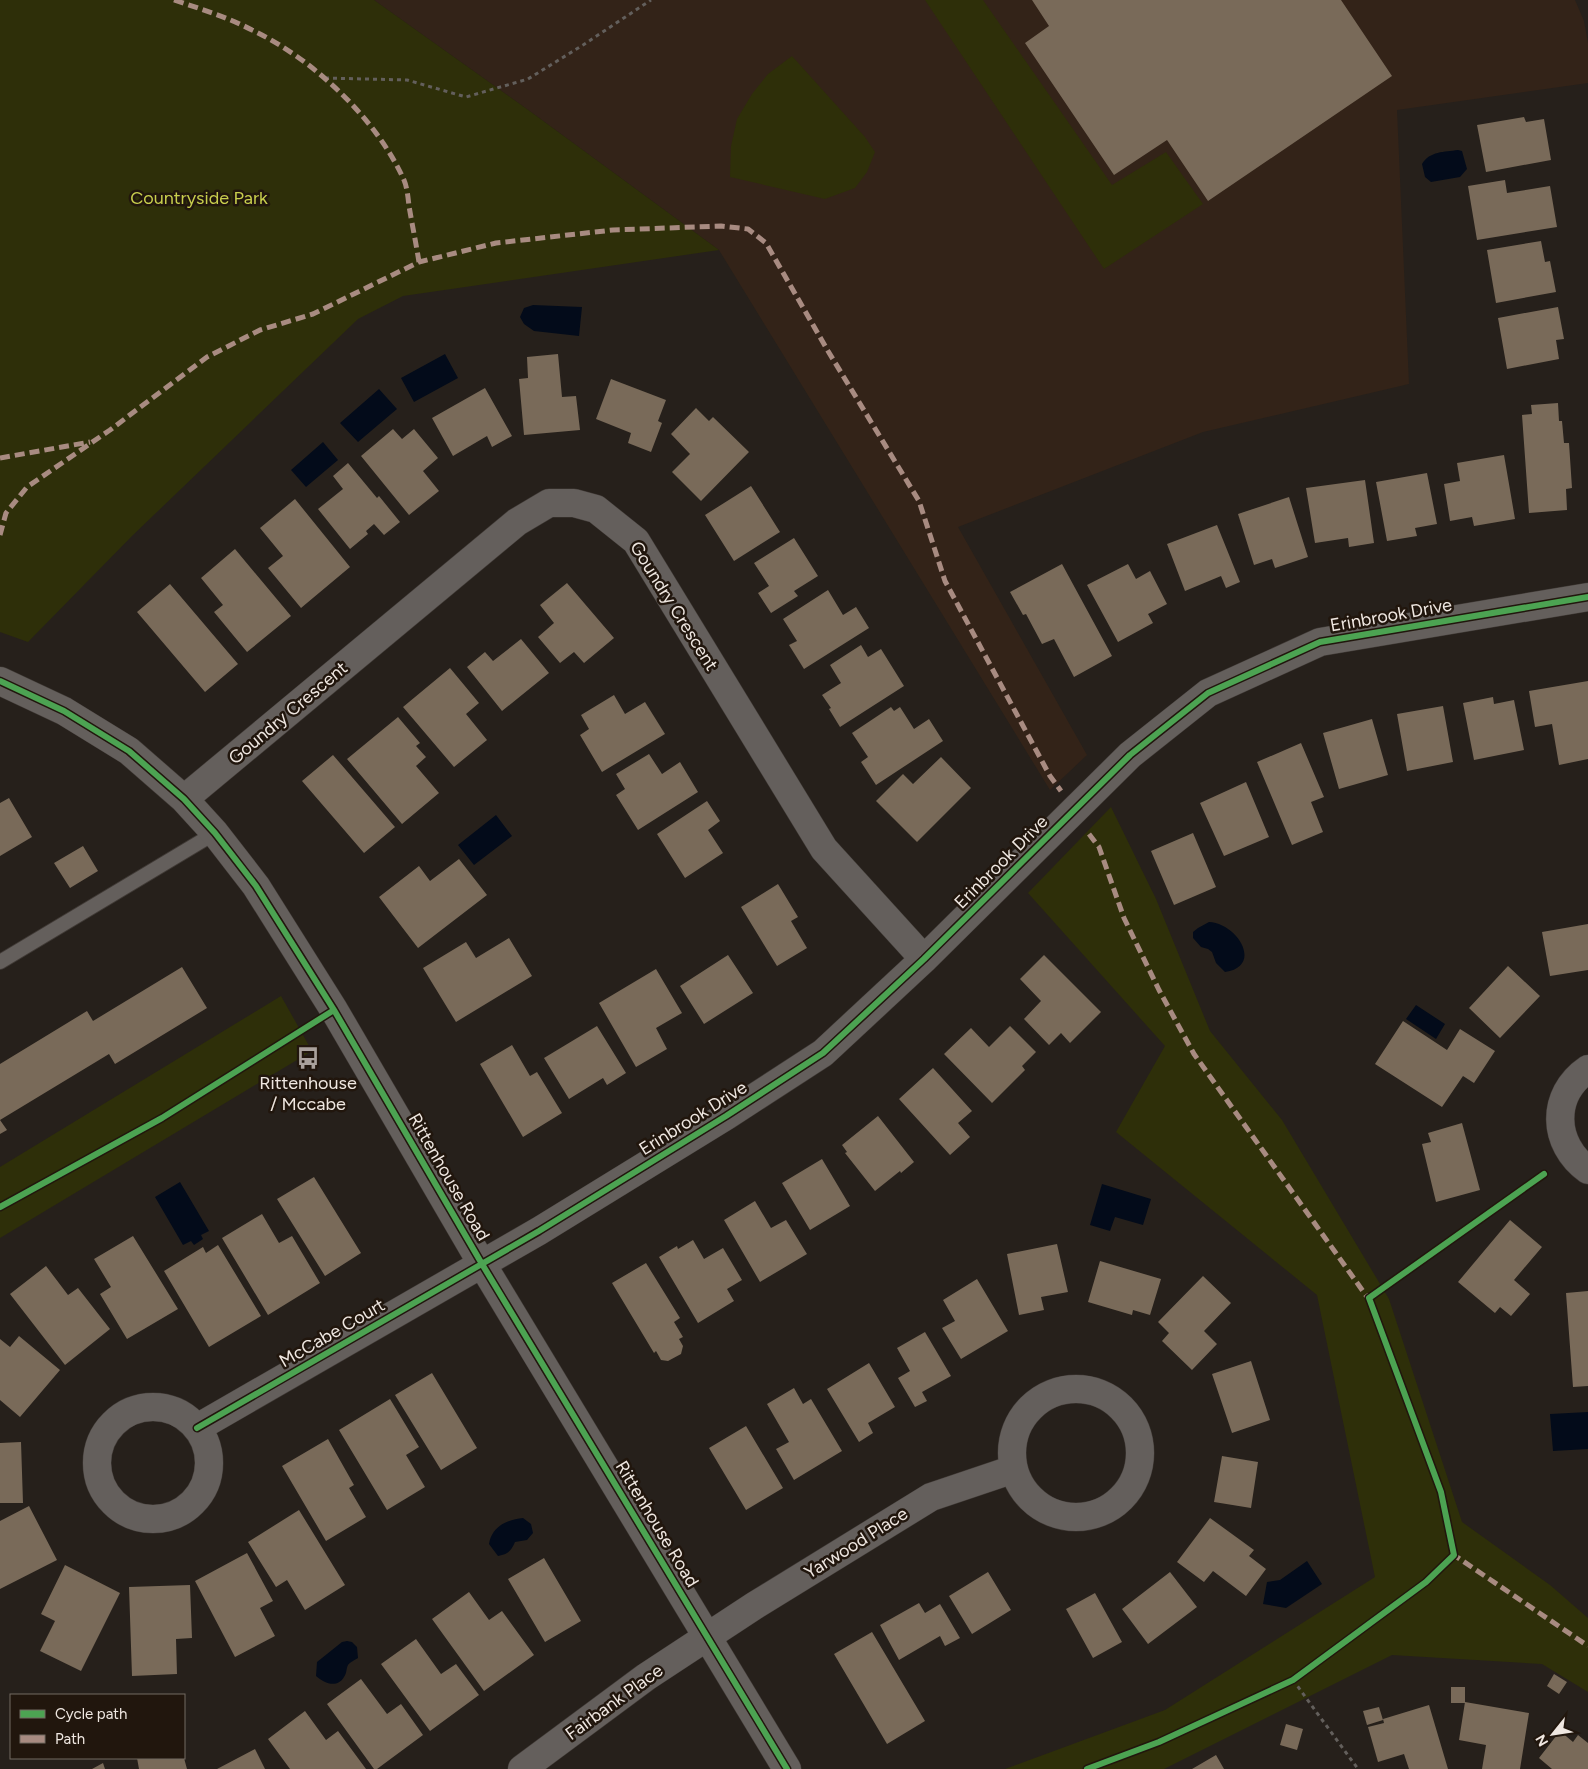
<svg xmlns="http://www.w3.org/2000/svg" width="1588" height="1769" font-family="Figtree,sans-serif">
<style>
.built{fill:#332318}
.green{fill:#2e2f09}
.water{fill:#030b1a}
.building{fill:#796a59}
.lines{fill:none;stroke-linecap:round;stroke-linejoin:round}
.lane-casing{stroke:#403a36;stroke-width:16}
.street-casing{stroke:#403a36;stroke-width:29}
.path{stroke:#635f5c;stroke-width:3;stroke-dasharray:4 4;stroke-linecap:butt}
.lane{stroke:#645f5c;stroke-width:14}
.street{stroke:#645f5c;stroke-width:28}
.quiet{stroke:#a88b81;stroke-width:5;stroke-dasharray:10 5;stroke-linecap:butt}
.cycleway-casing{stroke:#21160d;stroke-width:9}
.cycleway{stroke:#4ca352;stroke-width:6}
.labels{text-anchor:middle;stroke-width:5;stroke-linejoin:round;paint-order:stroke}
.park-label{font-size:18px;fill:#c8ce4d;stroke:#21160d}
.street-label{font-size:18px;fill:#efe7e1;stroke:#21160d}
.poi-label{font-size:18px;fill:#efe7e1;stroke:#21160d}
</style>
<rect width="100%" height="100%" fill="#26201b"/>
<path class="built" d="M 374,0 L 1575,0 L 1584,21 L 1588,43 L 1588,83 L 1397,110 L 1409,384 L 1203,432 L 958,527 L 1087,755 L 1050,790 L 719,250 L 531,112 Z"/>
<path class="green" d="M 0,0 L 374,0 L 531,112 L 719,250 L 403,296 L 358,319 L 132,536 L 28,642 L 0,632 Z
M 925,0 L 983,0 L 1112,185 L 1166,152 L 1203,204 L 1104,269 Z
M 792,56 L 865,137 L 875,152 L 867,172 L 855,188 L 825,199 L 730,177 L 731,146 L 737,119 L 752,94 L 768,74 Z
M 1111,807 L 1156,899 L 1210,1031 L 1282,1120 L 1389,1299 L 1462,1522 L 1550,1585 L 1588,1618 L 1588,1692 L 1542,1664 L 1392,1655 L 1164,1769 L 1005,1769 L 1165,1710 L 1375,1577 L 1317,1295 L 1116,1132 L 1165,1046 L 1028,893 Z
M 281,996 L 312,1051 L 0,1238 L 0,1167 Z"/>
<path class="water" d="M 1458,150 L 1462,151 L 1467,169 L 1460,177 L 1431,182 L 1425,177 L 1422,164 C 1430,151 1444,152 1458,150 Z
M 533,305 L 582,307 L 579,336 L 534,331 L 524,324 L 520,317 L 524,308 Z
M 445,354 L 458,378 L 414,402 L 401,378 Z
M 379,389 L 397,409 L 358,442 L 340,423 Z
M 323,442 L 338,460 L 306,487 L 291,470 Z
M 496,815 L 512,836 L 474,865 L 458,845 Z
M 1209,922 C 1237,923 1264,966 1225,972 L 1216,963 L 1212,952 L 1208,949 L 1201,947 L 1193,938 L 1193,932 L 1198,928 Z
M 1416,1005 L 1445,1024 L 1436,1039 L 1406,1019 Z
M 180,1182 L 209,1231 L 201,1235 L 203,1239 L 194,1245 L 191,1241 L 183,1245 L 155,1197 Z
M 1102,1184 L 1151,1199 L 1143,1225 L 1115,1217 L 1110,1231 L 1090,1225 Z
M 1588,1412 L 1588,1449 L 1553,1451 L 1550,1414 Z
M 523,1518 L 531,1524 L 533,1533 L 527,1540 L 515,1542 C 511,1551 508,1554 498,1556 L 489,1544 C 492,1526 507,1520 523,1518 Z
M 1307,1561 L 1322,1584 L 1286,1608 L 1263,1604 L 1267,1582 L 1280,1580 Z
M 347,1641 L 352,1642 L 357,1647 L 358,1658 C 355,1660 350,1662 348,1665 C 346,1669 347,1673 344,1677 C 337,1689 324,1683 316,1676 L 317,1662 L 342,1642 Z"/>
<path class="building" d="M 1032,0 L 1341,0 L 1392,76 L 1208,201 L 1167,140 L 1114,175 L 1025,43 L 1049,26 Z
M 1524,117 L 1526,122 L 1544,119 L 1551,160 L 1486,172 L 1477,125 Z
M 1505,180 L 1507,193 L 1550,186 L 1557,227 L 1477,240 L 1468,186 Z
M 1541,241 L 1545,262 L 1550,261 L 1556,292 L 1496,303 L 1487,250 Z
M 1558,307 L 1564,339 L 1556,340 L 1559,359 L 1507,369 L 1498,318 Z
M 558,354 L 562,397 L 576,396 L 580,430 L 524,435 L 519,379 L 528,378 L 527,357 Z
M 611,379 L 666,400 L 658,421 L 662,423 L 651,452 L 628,443 L 631,433 L 596,419 Z
M 485,388 L 512,436 L 492,447 L 487,436 L 453,456 L 432,418 Z
M 1558,403 L 1559,421 L 1562,421 L 1564,443 L 1569,443 L 1572,488 L 1566,489 L 1567,510 L 1529,513 L 1522,415 L 1532,414 L 1531,405 Z
M 696,408 L 709,421 L 713,417 L 749,452 L 701,501 L 672,472 L 690,454 L 671,434 Z
M 393,429 L 402,439 L 414,429 L 438,458 L 423,471 L 439,491 L 409,515 L 361,456 Z
M 1504,455 L 1515,519 L 1474,526 L 1472,517 L 1450,521 L 1444,484 L 1460,481 L 1457,463 Z
M 348,463 L 377,498 L 379,496 L 400,522 L 384,535 L 374,524 L 366,531 L 368,534 L 350,549 L 318,509 L 343,489 L 333,476 Z
M 1427,473 L 1437,524 L 1415,528 L 1417,536 L 1387,541 L 1376,482 Z
M 1365,480 L 1374,543 L 1349,547 L 1348,538 L 1315,543 L 1306,488 Z
M 751,486 L 780,532 L 734,561 L 705,515 Z
M 1289,497 L 1308,557 L 1275,568 L 1272,559 L 1254,565 L 1238,514 Z
M 295,499 L 350,567 L 301,608 L 268,568 L 283,556 L 260,528 Z
M 1217,525 L 1240,582 L 1226,588 L 1221,576 L 1185,591 L 1167,544 Z
M 794,538 L 818,576 L 794,591 L 798,596 L 771,613 L 758,593 L 769,586 L 754,563 Z
M 235,549 L 291,616 L 247,652 L 214,612 L 223,605 L 201,578 Z
M 1062,564 L 1112,656 L 1074,677 L 1054,639 L 1042,644 L 1026,614 L 1023,615 L 1010,592 Z
M 1128,564 L 1136,579 L 1150,571 L 1167,604 L 1148,614 L 1153,623 L 1118,642 L 1087,585 Z
M 567,583 L 614,638 L 584,663 L 574,652 L 560,663 L 538,637 L 554,623 L 540,605 Z
M 170,584 L 238,664 L 205,692 L 137,612 Z
M 828,590 L 843,615 L 856,607 L 869,628 L 804,669 L 789,645 L 797,641 L 783,619 Z
M 521,639 L 549,673 L 502,711 L 467,667 L 485,652 L 493,661 Z
M 861,645 L 868,657 L 881,649 L 904,686 L 840,727 L 829,709 L 831,708 L 822,695 L 841,683 L 830,665 Z
M 450,668 L 479,703 L 466,714 L 487,740 L 454,767 L 403,707 Z
M 1588,681 L 1588,759 L 1559,765 L 1552,724 L 1535,727 L 1529,691 Z
M 614,695 L 625,714 L 645,702 L 665,734 L 602,772 L 580,735 L 589,729 L 581,715 Z
M 1493,697 L 1494,704 L 1514,700 L 1524,750 L 1474,760 L 1463,703 Z
M 1443,706 L 1453,762 L 1407,771 L 1397,714 Z
M 891,707 L 894,711 L 900,707 L 914,729 L 929,719 L 943,741 L 876,785 L 861,762 L 868,757 L 852,733 Z
M 398,717 L 420,743 L 416,746 L 426,757 L 416,766 L 439,793 L 402,824 L 347,759 Z
M 1372,719 L 1388,775 L 1339,789 L 1323,733 Z
M 1301,743 L 1324,797 L 1311,802 L 1323,832 L 1292,845 L 1257,762 Z
M 649,754 L 662,774 L 680,762 L 698,792 L 638,830 L 616,795 L 625,789 L 616,774 Z
M 333,755 L 395,827 L 364,853 L 302,781 Z
M 941,757 L 971,788 L 917,842 L 876,801 L 903,774 L 913,784 Z
M 1246,782 L 1269,837 L 1224,856 L 1200,803 Z
M 9,798 L 32,837 L 0,856 L 0,803 Z
M 707,801 L 720,821 L 708,830 L 723,853 L 685,878 L 657,834 Z
M 1193,833 L 1216,887 L 1174,905 L 1151,851 Z
M 83,846 L 98,871 L 70,888 L 54,863 Z
M 459,859 L 487,895 L 418,948 L 379,897 L 419,866 L 430,881 Z
M 778,884 L 798,917 L 791,921 L 807,948 L 777,966 L 741,907 Z
M 1588,924 L 1588,970 L 1550,976 L 1542,932 Z
M 509,938 L 532,976 L 456,1022 L 423,968 L 466,942 L 476,958 Z
M 728,955 L 753,993 L 704,1024 L 680,986 Z
M 1044,955 L 1101,1012 L 1070,1043 L 1061,1033 L 1049,1045 L 1024,1019 L 1041,1001 L 1020,979 Z
M 1508,966 L 1540,996 L 1500,1038 L 1469,1008 Z
M 182,967 L 207,1008 L 115,1064 L 109,1054 L 0,1120 L 7,1130 L 0,1134 L 0,1064 L 87,1011 L 93,1021 Z
M 656,969 L 682,1013 L 656,1028 L 667,1049 L 636,1067 L 599,1003 Z
M 1403,1021 L 1447,1050 L 1460,1029 L 1495,1051 L 1474,1083 L 1463,1076 L 1442,1107 L 1375,1064 Z
M 597,1026 L 626,1073 L 607,1085 L 603,1078 L 569,1099 L 544,1058 Z
M 1010,1026 L 1036,1052 L 1022,1066 L 1025,1070 L 992,1103 L 944,1054 L 971,1028 L 989,1047 Z
M 512,1045 L 530,1076 L 537,1072 L 562,1113 L 523,1137 L 480,1064 Z
M 933,1068 L 972,1111 L 958,1123 L 970,1137 L 950,1155 L 899,1099 Z
M 878,1116 L 914,1162 L 901,1173 L 900,1171 L 875,1191 L 845,1153 L 847,1152 L 842,1145 Z
M 1462,1123 L 1480,1190 L 1436,1202 L 1422,1144 L 1431,1142 L 1428,1133 Z
M 822,1159 L 850,1206 L 810,1230 L 782,1183 Z
M 314,1177 L 361,1253 L 325,1276 L 277,1199 Z
M 755,1201 L 771,1228 L 786,1220 L 807,1254 L 760,1282 L 724,1220 Z
M 262,1214 L 279,1243 L 292,1236 L 320,1283 L 268,1315 L 222,1238 Z
M 1510,1220 L 1542,1247 L 1514,1280 L 1530,1294 L 1511,1316 L 1500,1307 L 1495,1313 L 1458,1282 Z
M 133,1236 L 178,1309 L 127,1339 L 100,1294 L 111,1287 L 94,1259 Z
M 693,1240 L 704,1259 L 723,1248 L 742,1280 L 727,1289 L 734,1301 L 698,1323 L 659,1257 L 677,1246 L 678,1249 Z
M 1057,1244 L 1068,1292 L 1041,1297 L 1044,1310 L 1019,1315 L 1007,1254 Z
M 218,1245 L 261,1316 L 209,1347 L 164,1271 L 203,1247 L 206,1253 Z
M 1100,1261 L 1161,1279 L 1150,1315 L 1133,1310 L 1132,1315 L 1088,1302 Z
M 646,1263 L 680,1318 L 674,1322 L 683,1337 L 679,1339 L 683,1346 L 681,1354 L 668,1361 L 661,1360 L 656,1351 L 654,1353 L 612,1283 Z
M 46,1266 L 68,1295 L 78,1288 L 110,1329 L 65,1365 L 10,1294 Z
M 1203,1276 L 1231,1303 L 1204,1331 L 1217,1344 L 1192,1370 L 1162,1341 L 1169,1333 L 1158,1322 Z
M 977,1279 L 1008,1331 L 961,1359 L 942,1328 L 955,1321 L 943,1300 Z
M 1588,1291 L 1588,1386 L 1573,1387 L 1566,1293 Z
M 925,1332 L 951,1376 L 922,1392 L 927,1401 L 915,1407 L 898,1378 L 910,1371 L 897,1348 Z
M 19,1336 L 60,1370 L 20,1417 L 0,1400 L 0,1339 L 10,1347 Z
M 1251,1361 L 1270,1420 L 1232,1433 L 1212,1374 Z
M 869,1363 L 895,1407 L 868,1423 L 873,1433 L 859,1442 L 827,1389 Z
M 432,1373 L 477,1448 L 441,1470 L 395,1395 Z
M 794,1388 L 803,1404 L 811,1399 L 842,1451 L 794,1480 L 776,1449 L 789,1442 L 767,1404 Z
M 390,1399 L 419,1447 L 406,1455 L 425,1487 L 387,1510 L 339,1430 Z
M 746,1426 L 783,1488 L 746,1510 L 709,1448 Z
M 328,1439 L 354,1485 L 349,1488 L 366,1517 L 326,1541 L 282,1466 Z
M 21,1442 L 23,1503 L 0,1503 L 0,1443 Z
M 1222,1456 L 1258,1462 L 1251,1508 L 1214,1502 Z
M 29,1506 L 57,1560 L 0,1589 L 0,1521 Z
M 299,1510 L 345,1585 L 305,1610 L 287,1580 L 276,1587 L 248,1542 Z
M 1210,1518 L 1254,1550 L 1249,1556 L 1266,1569 L 1246,1596 L 1213,1571 L 1204,1582 L 1177,1562 Z
M 247,1553 L 273,1601 L 260,1608 L 275,1636 L 235,1657 L 195,1581 Z
M 544,1558 L 581,1621 L 545,1642 L 508,1579 Z
M 65,1565 L 120,1593 L 81,1671 L 40,1651 L 55,1621 L 41,1614 Z
M 988,1572 L 1011,1610 L 972,1634 L 949,1596 Z
M 1170,1572 L 1197,1607 L 1148,1644 L 1122,1609 Z
M 190,1585 L 192,1638 L 176,1639 L 177,1674 L 132,1676 L 129,1587 Z
M 469,1592 L 489,1620 L 502,1611 L 534,1655 L 484,1691 L 432,1619 Z
M 1095,1593 L 1122,1642 L 1093,1658 L 1066,1609 Z
M 919,1603 L 925,1613 L 940,1604 L 960,1638 L 945,1646 L 940,1636 L 899,1660 L 880,1625 Z
M 872,1632 L 925,1721 L 887,1744 L 834,1654 Z
M 416,1639 L 441,1674 L 456,1664 L 479,1695 L 430,1731 L 381,1664 Z
M 1554,1674 L 1567,1682 L 1559,1694 L 1547,1686 Z
M 361,1679 L 387,1714 L 401,1704 L 423,1735 L 377,1769 L 374,1769 L 327,1704 Z
M 1451,1687 L 1465,1687 L 1465,1703 L 1451,1703 Z
M 1465,1702 L 1529,1713 L 1520,1769 L 1482,1769 L 1486,1745 L 1459,1740 Z
M 1429,1705 L 1448,1769 L 1409,1769 L 1404,1754 L 1378,1762 L 1368,1727 L 1384,1723 L 1383,1719 Z
M 1379,1707 L 1383,1720 L 1367,1725 L 1363,1711 Z
M 305,1711 L 326,1740 L 338,1731 L 366,1769 L 290,1769 L 268,1739 Z
M 1286,1724 L 1303,1729 L 1297,1750 L 1280,1745 Z
M 1560,1731 L 1573,1742 L 1578,1735 L 1588,1743 L 1588,1769 L 1552,1769 L 1539,1758 Z
M 255,1749 L 265,1769 L 217,1769 Z
M 1216,1755 L 1224,1769 L 1192,1769 Z
M 137,1758 L 184,1758 L 187,1769 L 139,1769 Z
M 103,1763 L 105,1769 L 92,1769 Z"/>
<g class="lines">
<defs>
<path id="lane" d="M 0,962 L 215,833"/>
<path id="street" d="M 0,681 L 64,711 L 129,751 L 184,799 L 215,833 L 256,886 L 334,1010 L 482,1264 L 787,1769
M 184,799 L 517,522 L 549,503 L 574,503 L 596,509 L 636,541 L 824,849 L 924,959
M 1588,1069 C 1550,1095 1552,1144 1588,1170
M1012 1453a64 64 0 1 1 128 0a64 64 0 1 1-128 0Z
M97 1463a56 56 0 1 1 112 0a56 56 0 1 1-112 0Z
M 197,1428 L 539,1231 L 726,1116 L 823,1053 L 924,959 L 1130,755 L 1208,693 L 1320,642 L 1588,597
M 522,1769 L 646,1677 L 754,1606 L 931,1497 L 1014,1469"/>
</defs>
<use href="#lane" class="lane-casing"/>
<use href="#street" class="street-casing"/>
<path class="path" d="M 325,78 L 407,80 L 466,97 L 528,79 L 583,45 L 651,0
M 1369,1298 L 1544,1174
M 1293,1680 L 1358,1769"/>
<use href="#lane" class="lane"/>
<use href="#street" class="street"/>
<path class="quiet" d="M 174,0 C 201,9 227,17 252,30 C 313,59 376,118 404,180 C 407,187 408,197 409,206 C 412,224 416,243 419,262
M 0,458 L 90,442
M 0,535 L 6,513 L 27,487 L 110,430 L 207,357 L 260,330 L 313,314 L 419,262 L 496,243 L 613,230 L 721,226 L 748,229 L 766,243 L 828,351 L 919,501 L 945,581 L 1050,776 L 1061,791
M 1089,834 L 1099,847 L 1124,918 L 1159,990 L 1194,1054 L 1370,1301
M 1453,1552 L 1454,1555 L 1588,1646"/>
<defs>
<path id="cycleway" d="M 0,681 L 64,711 L 129,751 L 184,799 L 215,833 L 256,886 L 334,1010 L 482,1264 L 787,1769
M 0,1207 L 162,1118 L 334,1010
M 197,1428 L 539,1231 L 726,1116 L 823,1053 L 924,959 L 1130,755 L 1208,693 L 1320,642 L 1588,597
M 1087,1769 L 1159,1742 L 1293,1680 L 1426,1582 L 1454,1555 L 1441,1492 L 1369,1298 L 1544,1174"/>
</defs>
<use href="#cycleway" class="cycleway-casing"/>
<use href="#cycleway" class="cycleway"/>
</g>
<defs>
<symbol id="bus-bare" viewBox="-9 -9 18 18"><path d="M-5-6H5V4H4V6H2V4H-2V6H-4V4H-5ZM-3.5-4V0h7V-4ZM-3.5 1.2v1.5H-2V1.2ZM2 1.2v1.5H3.5V1.2Z" fill="#a9a19c" stroke="#21160d" stroke-width="2.5" paint-order="stroke"/></symbol>
</defs>
<g fill-rule="evenodd">
<use href="#bus-bare" x="292" y="1042" width="32" height="32"/>
</g>
<g class="labels">
<g class="park-label">
<text x="199" y="204">Countryside Park</text>
</g>
<g class="street-label">
<text transform="translate(674 606) rotate(58)" y="6">Goundry Crescent</text>
<text transform="translate(1391 615) rotate(-10)" y="6">Erinbrook Drive</text>
<text transform="translate(288 713) rotate(-40)" y="6">Goundry Crescent</text>
<text transform="translate(1001 862) rotate(-45)" y="6">Erinbrook Drive</text>
<text transform="translate(693 1118) rotate(-32)" y="6">Erinbrook Drive</text>
<text transform="translate(449 1177) rotate(60)" y="6">Rittenhouse Road</text>
<text transform="translate(332 1333) rotate(-30)" y="6">McCabe Court</text>
<text transform="translate(657 1524) rotate(59)" y="6">Rittenhouse Road</text>
<text transform="translate(856 1543) rotate(-32)" y="6">Yarwood Place</text>
<text transform="translate(614 1702) rotate(-36)" y="6">Fairbank Place</text>
</g>
<g class="poi-label">
<text x="308" y="1089">Rittenhouse<tspan x="308" dy="21">/ Mccabe</tspan></text>
</g>
</g>
<rect x="10" y="1694" width="175" height="65" fill="#21160d" stroke="#736a62"/>
<rect x="20" y="1710" width="25" height="8" fill="#4ca352" stroke="#736a62"/>
<text x="55" y="1719" font-size="15" fill="#efe7e1">Cycle path</text>
<rect x="20" y="1735" width="25" height="8" fill="#a88b81" stroke="#736a62"/>
<text x="55" y="1744" font-size="15" fill="#efe7e1">Path</text>
<g transform="translate(1553 1734) rotate(240)" stroke="#21160d" stroke-width="4" paint-order="stroke">
<path d="M0-4L9 19L0 12L-9 19Z" fill="#efe7e1"/>
<text y="-8" font-size="14" font-weight="bold" text-anchor="middle" fill="#efe7e1">N</text>
</g>
</svg>
